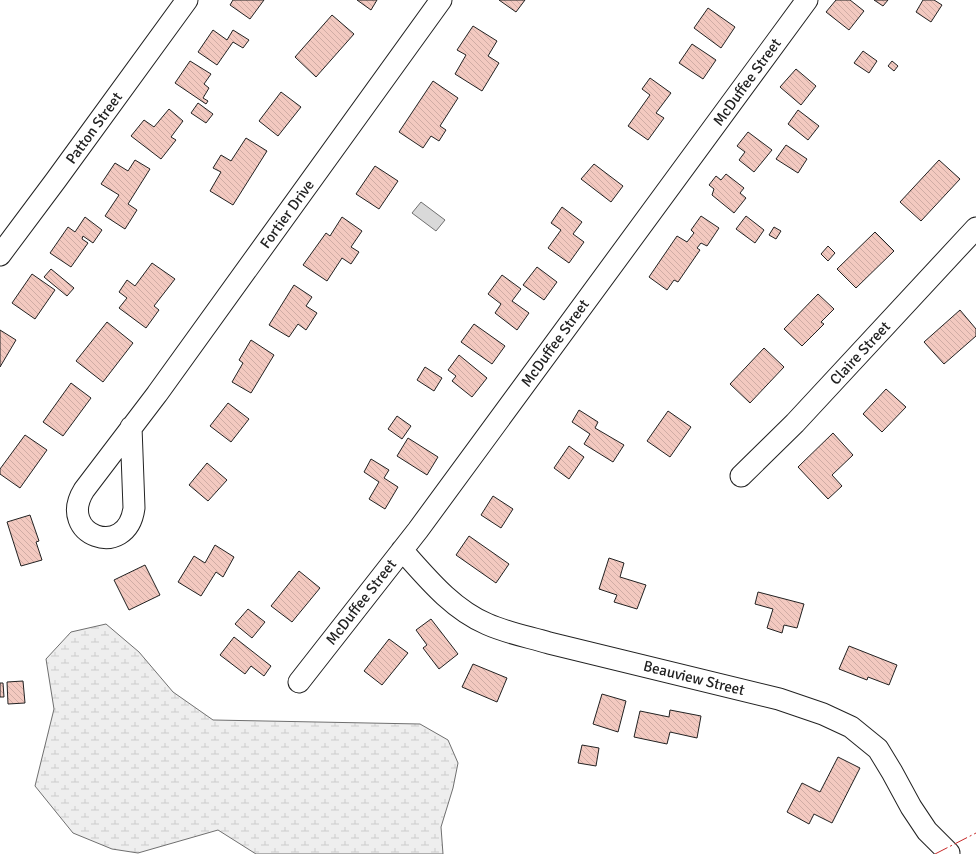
<svg xmlns="http://www.w3.org/2000/svg" width="976" height="854" font-family="Signika,sans-serif">
<style>
.wetland{fill:url(#wetland-marsh);stroke:#6f6f6f}
.water{fill:#d9d9d9;stroke:#6f6f6f}
.building{fill:url(#building-back-hatch);stroke:#222}
.lines{fill:none;stroke-linecap:round;stroke-linejoin:round}
.minor-casing{stroke:#222;stroke-width:23}
.minor{stroke:#fff;stroke-width:21}
.power{stroke:#c62828;stroke-width:1;stroke-dasharray:14 3 2 3;stroke-linecap:butt}
.labels{text-anchor:middle;stroke-width:3;stroke-linejoin:round;paint-order:stroke}
.street-label{font-size:15px;fill:#222;stroke:#fff}
</style>
<defs>
<pattern id="wetland-marsh" width="20" height="14" patternUnits="userSpaceOnUse"><rect width="20" height="14" fill="#eee"/><path d="M1 5h8M5 5V1M11 12h8M15 12V8" fill="none" stroke="#ccc"/></pattern>
<pattern id="building-back-hatch" width="6" height="6" patternUnits="userSpaceOnUse"><rect width="6" height="6" fill="#f3c9c0"/><path d="M-1 5l2 2M0 0l6 6M5-1l2 2" fill="none" stroke="#d0aca5"/></pattern>
</defs>
<rect width="100%" height="100%" fill="#fff"/>
<path class="wetland" d="M 106,624 L 139,652 L 173,692 L 213,720 L 420,724 L 448,740 L 458,763 L 453,788 L 441,827 L 443,854 L 256,854 L 218,830 L 138,853 L 112,849 L 73,833 L 35,786 L 54,709 L 46,659 L 71,632 Z"/>
<path class="water" d="M 421,202 L 445,220 L 436,231 L 412,213 Z"/>
<path class="building" d="M 233,0 L 264,0 L 250,19 L 230,5 Z
M 357,0 L 377,0 L 371,10 Z
M 499,0 L 525,0 L 516,12 Z
M 836,0 L 850,0 L 864,11 L 849,30 L 826,12 Z
M 874,0 L 888,0 L 883,6 Z
M 923,0 L 934,0 L 942,5 L 931,22 L 916,12 Z
M 708,8 L 735,27 L 721,48 L 694,28 Z
M 332,15 L 354,34 L 316,77 L 295,57 Z
M 473,26 L 497,41 L 488,56 L 499,63 L 482,91 L 455,74 L 466,55 L 457,50 Z
M 213,30 L 227,40 L 233,30 L 249,40 L 243,48 L 233,42 L 217,65 L 198,52 Z
M 692,44 L 716,60 L 703,79 L 679,63 Z
M 863,51 L 877,61 L 869,73 L 854,63 Z
M 190,61 L 211,74 L 204,84 L 209,88 L 203,98 L 208,101 L 206,104 L 175,83 Z
M 892,61 L 898,66 L 894,71 L 888,66 Z
M 796,69 L 816,86 L 801,105 L 780,87 Z
M 650,78 L 671,93 L 656,113 L 664,118 L 648,140 L 628,126 L 650,95 L 642,89 Z
M 433,81 L 458,98 L 440,126 L 446,130 L 439,141 L 431,136 L 423,148 L 399,132 Z
M 281,92 L 301,107 L 278,136 L 259,121 Z
M 198,103 L 213,114 L 206,123 L 191,113 Z
M 169,109 L 183,121 L 171,137 L 176,140 L 161,159 L 131,136 L 144,120 L 154,127 Z
M 798,110 L 819,126 L 808,140 L 788,124 Z
M 748,132 L 772,150 L 754,172 L 739,160 L 745,152 L 737,146 Z
M 246,138 L 267,151 L 233,205 L 210,191 L 221,172 L 213,168 L 221,155 L 231,161 Z
M 786,145 L 807,159 L 798,173 L 776,159 Z
M 135,160 L 150,169 L 128,204 L 137,210 L 125,229 L 105,216 L 119,195 L 101,184 L 115,163 L 128,171 Z
M 939,160 L 960,179 L 921,221 L 900,202 Z
M 594,164 L 623,186 L 611,202 L 581,179 Z
M 375,166 L 398,181 L 379,209 L 356,194 Z
M 726,174 L 744,188 L 740,193 L 746,198 L 734,213 L 712,195 L 714,189 L 709,185 L 716,176 L 721,180 Z
M 562,207 L 582,222 L 573,234 L 584,242 L 569,263 L 548,248 L 561,230 L 551,223 Z
M 701,216 L 719,228 L 707,246 L 701,243 L 697,248 L 700,250 L 678,282 L 674,280 L 667,290 L 649,277 L 677,236 L 687,242 L 694,233 L 691,230 Z
M 746,216 L 764,230 L 755,243 L 736,229 Z
M 85,217 L 102,230 L 93,243 L 83,236 L 82,239 L 88,243 L 71,267 L 50,253 L 68,227 L 75,232 Z
M 342,217 L 362,231 L 351,247 L 359,252 L 351,264 L 342,258 L 327,281 L 303,265 L 326,233 L 330,236 Z
M 774,227 L 781,231 L 776,239 L 769,235 Z
M 875,232 L 894,251 L 856,288 L 837,269 Z
M 828,246 L 835,253 L 828,261 L 821,254 Z
M 152,263 L 175,279 L 154,306 L 159,310 L 146,328 L 119,308 L 127,298 L 119,292 L 127,280 L 135,286 Z
M 537,267 L 557,282 L 544,300 L 523,285 Z
M 51,269 L 74,288 L 67,296 L 44,277 Z
M 32,274 L 55,290 L 35,319 L 12,303 Z
M 502,275 L 521,289 L 512,301 L 529,313 L 517,330 L 495,313 L 501,304 L 488,294 Z
M 294,285 L 312,297 L 306,306 L 317,313 L 306,330 L 298,324 L 289,337 L 269,325 Z
M 818,294 L 834,309 L 821,322 L 824,324 L 802,346 L 784,329 Z
M 960,310 L 976,329 L 976,336 L 944,364 L 924,342 Z
M 107,322 L 133,343 L 103,382 L 76,361 Z
M 474,324 L 505,346 L 492,364 L 461,342 Z
M 0,330 L 16,340 L 0,367 Z
M 251,340 L 274,355 L 251,393 L 232,382 L 243,363 L 239,360 Z
M 764,348 L 784,367 L 750,403 L 730,384 Z
M 459,355 L 487,378 L 472,397 L 452,381 L 456,376 L 448,370 Z
M 425,367 L 442,378 L 434,391 L 417,380 Z
M 71,383 L 91,398 L 63,436 L 43,422 Z
M 886,389 L 906,407 L 882,432 L 863,414 Z
M 228,403 L 249,419 L 231,442 L 210,426 Z
M 579,410 L 598,422 L 595,428 L 624,445 L 613,462 L 584,444 L 590,434 L 572,422 Z
M 668,411 L 691,427 L 670,457 L 647,441 Z
M 397,416 L 411,426 L 402,439 L 388,429 Z
M 833,433 L 853,455 L 832,475 L 842,486 L 828,499 L 798,467 Z
M 25,435 L 47,450 L 20,488 L 0,474 L 0,469 Z
M 408,438 L 438,457 L 427,475 L 397,456 Z
M 569,446 L 584,457 L 569,479 L 554,468 Z
M 371,459 L 389,470 L 384,478 L 398,487 L 385,509 L 369,499 L 379,482 L 364,472 Z
M 207,463 L 227,480 L 208,501 L 189,485 Z
M 493,496 L 513,509 L 501,528 L 481,515 Z
M 30,515 L 39,541 L 36,542 L 42,560 L 21,566 L 7,522 Z
M 469,536 L 509,564 L 496,583 L 456,555 Z
M 215,545 L 234,557 L 223,577 L 216,572 L 201,596 L 178,582 L 194,556 L 205,563 Z
M 609,558 L 624,563 L 620,577 L 646,585 L 637,609 L 614,602 L 617,595 L 599,589 Z
M 145,565 L 160,595 L 129,610 L 114,580 Z
M 299,571 L 320,588 L 292,622 L 271,606 Z
M 758,592 L 804,604 L 797,628 L 784,625 L 782,633 L 767,628 L 773,609 L 755,604 Z
M 248,609 L 265,622 L 252,638 L 235,624 Z
M 431,619 L 458,654 L 439,669 L 423,648 L 427,645 L 416,630 Z
M 234,637 L 271,666 L 264,676 L 251,666 L 245,674 L 220,655 Z
M 389,639 L 408,653 L 382,685 L 364,671 Z
M 849,646 L 897,665 L 889,685 L 868,677 L 867,680 L 839,669 Z
M 473,664 L 507,678 L 497,702 L 462,687 Z
M 23,681 L 25,703 L 8,704 L 7,682 Z
M 0,683 L 3,683 L 4,697 L 0,697 Z
M 602,694 L 626,701 L 618,732 L 593,724 Z
M 670,710 L 701,716 L 697,738 L 670,732 L 667,744 L 634,737 L 640,711 L 669,717 Z
M 582,745 L 599,748 L 596,766 L 578,763 Z
M 838,757 L 860,768 L 832,823 L 814,814 L 809,824 L 787,812 L 802,783 L 820,792 Z"/>
<g class="lines">
<defs>
<path id="minor" d="M 0,255 L 56,180 L 187,0
M 131,427 L 134,508 C 127,561 56,535 84,490 L 157,394 L 441,0
M 741,476 L 795,423 L 976,228
M 402,550 C 427,578 452,609 487,624 C 507,633 529,637 549,643 L 779,699 L 823,714 L 851,727 L 878,749 L 892,772 L 911,807 L 927,831 L 949,853
M 299,682 L 418,530 L 807,0"/>
</defs>
<use href="#minor" class="minor-casing"/>
<use href="#minor" class="minor"/>
<path class="power" d="M 935,854 L 976,833"/>
</g>
<g class="labels">
<g class="street-label">
<text transform="translate(747 82) rotate(-54)" y="5">McDuffee Street</text>
<text transform="translate(94 128) rotate(-54)" y="5">Patton Street</text>
<text transform="translate(287 214) rotate(-54)" y="5">Fortier Drive</text>
<text transform="translate(555 343) rotate(-54)" y="5">McDuffee Street</text>
<text transform="translate(860 353) rotate(-47)" y="5">Claire Street</text>
<text transform="translate(361 602) rotate(-52)" y="5">McDuffee Street</text>
<text transform="translate(694 678) rotate(14)" y="5">Beauview Street</text>
</g>
</g>
</svg>
